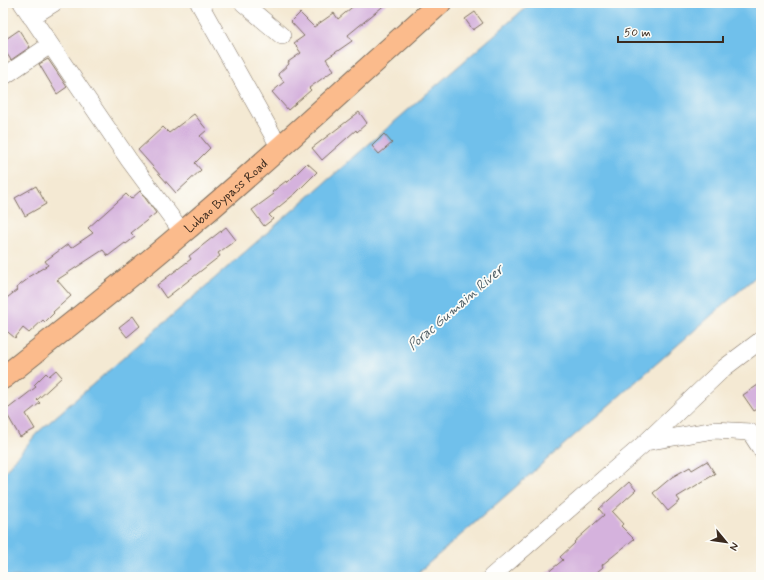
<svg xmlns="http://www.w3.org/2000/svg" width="764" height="580" font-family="Mynerve,sans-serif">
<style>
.water{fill:#70c0eb;stroke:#567584}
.building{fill:#d5b2dd}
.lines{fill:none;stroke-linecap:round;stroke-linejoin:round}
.minor-casing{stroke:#7c6d5d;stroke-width:18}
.highway-casing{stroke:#7c6d5d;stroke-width:24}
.minor{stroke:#fff;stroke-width:17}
.highway{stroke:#fbbb8c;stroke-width:22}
.labels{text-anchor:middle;stroke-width:3.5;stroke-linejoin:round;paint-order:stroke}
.street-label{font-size:13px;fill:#3b2a1e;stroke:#fdfcf7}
.water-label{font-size:14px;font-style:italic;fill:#4e5e66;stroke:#fdfcf7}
</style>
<rect width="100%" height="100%" fill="#fdfcf7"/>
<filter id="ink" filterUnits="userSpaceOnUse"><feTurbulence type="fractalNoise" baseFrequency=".025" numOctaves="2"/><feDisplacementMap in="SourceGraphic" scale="8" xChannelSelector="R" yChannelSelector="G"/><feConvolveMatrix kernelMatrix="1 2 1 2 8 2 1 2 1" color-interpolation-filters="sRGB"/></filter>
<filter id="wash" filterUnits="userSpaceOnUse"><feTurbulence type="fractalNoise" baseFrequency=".012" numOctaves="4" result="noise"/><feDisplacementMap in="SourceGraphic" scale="16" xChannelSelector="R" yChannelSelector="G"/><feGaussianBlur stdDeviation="0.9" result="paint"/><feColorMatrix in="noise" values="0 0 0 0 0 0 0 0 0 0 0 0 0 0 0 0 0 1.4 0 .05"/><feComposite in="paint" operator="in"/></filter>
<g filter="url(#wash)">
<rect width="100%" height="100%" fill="#f4e9d3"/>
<path class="water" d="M 531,3 L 761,3 L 761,272 L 413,577 L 3,577 L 3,474 L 37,433 Z"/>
<g id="blocks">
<path class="building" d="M 357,3 L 387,3 L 348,35 L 352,41 L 326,59 L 334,70 L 309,88 L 311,90 L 288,110 L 272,92 L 284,82 L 278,74 L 289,64 L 288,62 L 301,53 L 294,43 L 304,36 L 291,22 L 300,13 L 314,27 L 334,13 L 338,19 Z
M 475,12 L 483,23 L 473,30 L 465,19 Z
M 19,30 L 30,47 L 11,60 L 3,48 L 3,41 Z
M 48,59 L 67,87 L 57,94 L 39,64 Z
M 359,112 L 367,123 L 357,132 L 356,130 L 322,160 L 312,148 Z
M 194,114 L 207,130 L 200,136 L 210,148 L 195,163 L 201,170 L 176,193 L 138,150 L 163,127 L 169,133 Z
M 384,134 L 392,143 L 379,154 L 372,146 Z
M 307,163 L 317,172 L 296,193 L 269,215 L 273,219 L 264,226 L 252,210 L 274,194 L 272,192 L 286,181 L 287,183 Z
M 36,186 L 46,204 L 25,216 L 15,198 Z
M 140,191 L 156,213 L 131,233 L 135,237 L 126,244 L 125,243 L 108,256 L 103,250 L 57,280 L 71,296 L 53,312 L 54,313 L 45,322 L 43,320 L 29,333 L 23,328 L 15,338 L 3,328 L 3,301 L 17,290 L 16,288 L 29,278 L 28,277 L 48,265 L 45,261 L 68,244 L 71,248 L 93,233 L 88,228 L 126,194 L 131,199 Z
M 226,227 L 236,240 L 218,253 L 220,256 L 166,298 L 157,285 L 191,259 L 189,256 Z
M 133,316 L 140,326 L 127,337 L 119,327 Z
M 56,370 L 62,377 L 37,400 L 40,403 L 26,414 L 35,429 L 20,437 L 5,411 L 36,387 L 34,385 L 46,373 L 49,376 Z
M 761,383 L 761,407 L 754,411 L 743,395 Z
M 707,461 L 715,474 L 677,497 L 680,501 L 668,511 L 653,493 L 672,477 L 690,467 L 692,470 Z
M 629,482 L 636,490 L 612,512 L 623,524 L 621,526 L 634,539 L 602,565 L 603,567 L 591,577 L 542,577 L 563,560 L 560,557 L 575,543 L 574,542 L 604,515 L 599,509 Z"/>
</g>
</g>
<g filter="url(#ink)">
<use href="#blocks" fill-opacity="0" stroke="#7c6d5d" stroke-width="1"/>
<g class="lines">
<defs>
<path id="minor" d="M 22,3 L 129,160 L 183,233
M 199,3 L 280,148
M 243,3 L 282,36
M 31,17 L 54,3
M 3,77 L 50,45
M 646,442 L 714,430 L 750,432 L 761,449
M 491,577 L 646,442 L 724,368 L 761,340"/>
<g id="highway">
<path id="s1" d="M 3,378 C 63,330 124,283 182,233 C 270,159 354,80 440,3"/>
</g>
</defs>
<use href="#minor" class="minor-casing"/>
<use href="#highway" class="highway-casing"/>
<use href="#minor" class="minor"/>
<use href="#highway" class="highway"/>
</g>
</g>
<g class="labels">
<g class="street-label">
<text dy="5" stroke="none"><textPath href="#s1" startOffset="288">Lubao Bypass Road</textPath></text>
</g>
<g class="water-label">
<text transform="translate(455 307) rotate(-41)" y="5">Porac Gumain River</text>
</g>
</g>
<rect width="764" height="580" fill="none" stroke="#fdfcf7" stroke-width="16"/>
<g transform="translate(726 542) rotate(119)" stroke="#fdfcf7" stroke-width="3" paint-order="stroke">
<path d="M0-3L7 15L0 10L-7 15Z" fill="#3b2a1e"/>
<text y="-6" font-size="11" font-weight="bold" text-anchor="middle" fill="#3b2a1e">N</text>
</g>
<path d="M618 36v6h105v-6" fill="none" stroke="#3b2a1e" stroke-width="2"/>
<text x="624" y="36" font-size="12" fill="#3b2a1e" stroke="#fdfcf7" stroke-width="3" paint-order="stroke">50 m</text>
</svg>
